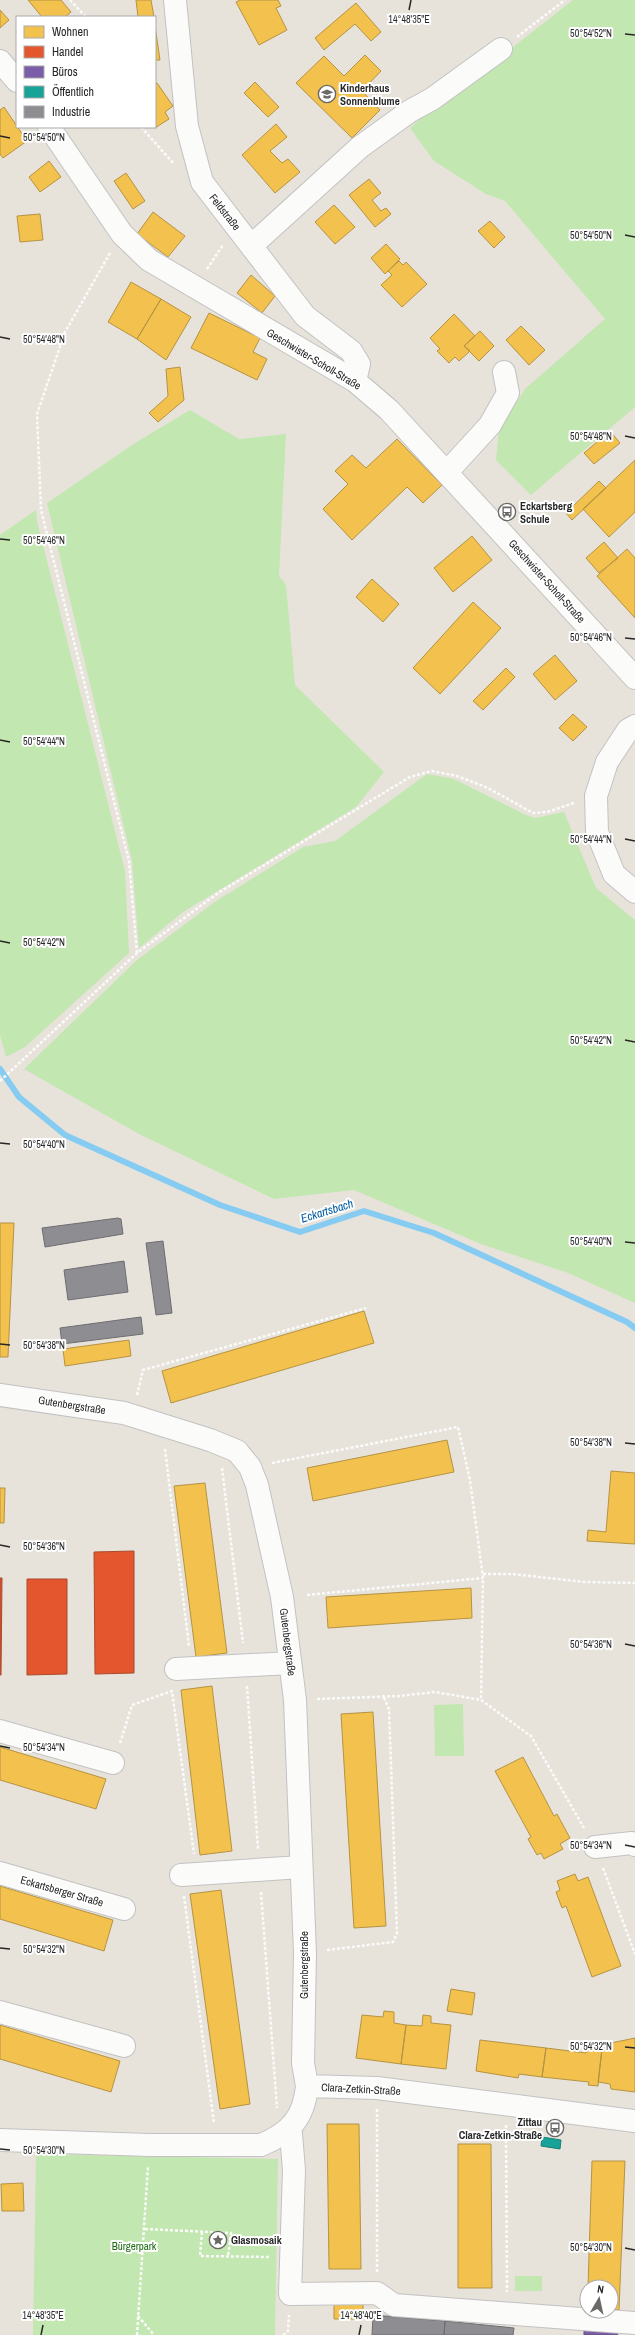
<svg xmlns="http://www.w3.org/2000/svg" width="635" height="2335" font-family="'Archivo Narrow',sans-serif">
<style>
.green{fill:#c2e7b0}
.homes{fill:#f2c14e;stroke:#b59342}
.shops{fill:#e4572e;stroke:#ab492c}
.offices{fill:#7b5ea7;stroke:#624e81}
.public{fill:#17a398;stroke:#1c7e76}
.industry{fill:#8d8d92;stroke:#6e6e72}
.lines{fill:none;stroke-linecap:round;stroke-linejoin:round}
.stream{stroke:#86ccf2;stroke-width:6}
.minor-casing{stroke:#c3c2c3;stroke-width:24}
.path{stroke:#fbfbfa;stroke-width:2.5;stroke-dasharray:3 2;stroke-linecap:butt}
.minor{stroke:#fbfbfa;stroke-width:22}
.ticks{fill:none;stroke:#272727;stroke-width:1.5}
.labels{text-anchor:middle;stroke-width:4;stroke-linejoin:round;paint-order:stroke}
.poi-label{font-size:11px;font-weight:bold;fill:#272727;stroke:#fff;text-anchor:start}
.street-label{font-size:11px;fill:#272727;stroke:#fff}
.park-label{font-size:11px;fill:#1b6b11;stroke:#fff}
.water-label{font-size:12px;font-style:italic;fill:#005ca3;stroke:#fff}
.ticks-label{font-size:10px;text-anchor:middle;fill:#272727;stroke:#fff;stroke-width:4;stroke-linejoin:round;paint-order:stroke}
</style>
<rect width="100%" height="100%" fill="#e7e3db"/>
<path class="green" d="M 573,0 L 635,0 L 635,407 L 531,495 L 496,460 L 499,430 L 525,389 L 605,319 L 505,201 L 486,194 L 434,161 L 410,128 L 428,112 L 473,83 L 503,55 Z
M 190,410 L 239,439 L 286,434 L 279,576 L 286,585 L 295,685 L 384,772 L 356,807 L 183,912 L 139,948 L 132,861 L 47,503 L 132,445 Z
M 36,510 L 37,521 L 125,871 L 129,953 L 25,1047 L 6,1057 L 0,1035 L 0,535 Z
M 427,774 L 454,779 L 526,815 L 535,818 L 564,812 L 596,888 L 635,920 L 635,1303 L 568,1273 L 481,1244 L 354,1190 L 274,1199 L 139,1134 L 24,1069 L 137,960 L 216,901 L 303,847 L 335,841 Z
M 463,1704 L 464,1756 L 435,1756 L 434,1705 Z
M 36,2154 L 278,2159 L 275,2335 L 33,2335 Z
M 515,2276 L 542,2276 L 542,2291 L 515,2291 Z"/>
<path class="homes" d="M 28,0 L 61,0 L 71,12 L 65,17 L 42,17 Z
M 136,0 L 151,0 L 154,17 L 138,17 Z
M 240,0 L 278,0 L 281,6 L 276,8 L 287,30 L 259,45 L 236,2 Z
M 356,3 L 381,32 L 371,41 L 355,24 L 324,50 L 315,38 Z
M 0,10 L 9,20 L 0,28 Z
M 155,26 L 160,60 L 155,60 Z
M 365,55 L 381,71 L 362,91 L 380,110 L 352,138 L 296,83 L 324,56 L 344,76 Z
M 255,82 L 279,107 L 268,117 L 244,93 Z
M 157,83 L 173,106 L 165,112 L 169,119 L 155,128 L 155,84 Z
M 4,107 L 27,141 L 3,158 L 0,154 L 0,110 Z
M 276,124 L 287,137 L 270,151 L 282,163 L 288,159 L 300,172 L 275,193 L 242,155 Z
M 49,161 L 61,177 L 40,192 L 29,177 Z
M 126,173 L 145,201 L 133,209 L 114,181 Z
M 369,179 L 381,193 L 372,200 L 381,211 L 386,208 L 391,214 L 375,227 L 349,195 Z
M 334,205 L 355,227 L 335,244 L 315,222 Z
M 153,212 L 185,236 L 168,257 L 137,234 Z
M 40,214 L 43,240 L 20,242 L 17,216 Z
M 490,221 L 505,237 L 494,248 L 478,231 Z
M 386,244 L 400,259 L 385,274 L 371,258 Z
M 399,261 L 403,265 L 406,262 L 427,284 L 402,307 L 381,285 L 392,275 L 388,271 Z
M 251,275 L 275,296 L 262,313 L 237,293 Z
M 131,282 L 161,299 L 137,339 L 108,322 Z
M 161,299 L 191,317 L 166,360 L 137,339 Z
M 209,313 L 260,338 L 253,352 L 267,359 L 257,380 L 191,348 Z
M 454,314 L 475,336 L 464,346 L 470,351 L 459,361 L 455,357 L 449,363 L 437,351 L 440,349 L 430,338 Z
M 521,326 L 545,350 L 529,365 L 506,340 Z
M 480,331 L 494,346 L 479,361 L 464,346 Z
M 180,367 L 184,400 L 158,422 L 149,413 L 168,396 L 166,369 Z
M 610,431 L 620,443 L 594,464 L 584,453 Z
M 397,439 L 442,485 L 423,503 L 407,487 L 352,540 L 323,509 L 348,484 L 335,471 L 352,455 L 366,468 Z
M 635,460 L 635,512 L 609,537 L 583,509 Z
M 599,481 L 606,488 L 572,520 L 566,513 Z
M 472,536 L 492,560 L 453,592 L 434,568 Z
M 604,542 L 618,558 L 599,573 L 586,558 Z
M 627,549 L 635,558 L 635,618 L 597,576 Z
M 372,579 L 399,604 L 383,622 L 356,597 Z
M 473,602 L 501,628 L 440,694 L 413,668 Z
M 555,655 L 577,681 L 555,700 L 533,674 Z
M 506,668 L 515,677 L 483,710 L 473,701 Z
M 573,714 L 587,727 L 573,741 L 559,728 Z
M 0,1223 L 14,1223 L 8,1357 L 0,1357 Z
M 364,1311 L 374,1343 L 171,1403 L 162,1371 Z
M 129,1340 L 131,1356 L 65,1366 L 63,1349 Z
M 447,1440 L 454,1472 L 313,1501 L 307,1468 Z
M 611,1471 L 635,1473 L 635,1544 L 587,1541 L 588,1530 L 606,1532 Z
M 205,1483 L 227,1653 L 196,1657 L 174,1486 Z
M 0,1488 L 5,1488 L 4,1523 L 0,1523 Z
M 471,1588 L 472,1618 L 328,1628 L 326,1597 Z
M 212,1686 L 232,1851 L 200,1855 L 181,1690 Z
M 373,1712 L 386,1926 L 354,1928 L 341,1714 Z
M 0,1747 L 106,1779 L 96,1809 L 0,1780 Z
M 523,1757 L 554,1816 L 557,1814 L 570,1838 L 560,1844 L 563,1849 L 544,1859 L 541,1853 L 537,1855 L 528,1839 L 531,1837 L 495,1771 Z
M 575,1874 L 578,1881 L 588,1877 L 621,1966 L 592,1977 L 566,1906 L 562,1908 L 556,1892 L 560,1890 L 557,1881 Z
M 0,1886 L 113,1920 L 104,1951 L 0,1919 Z
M 221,1890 L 250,2104 L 220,2109 L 190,1894 Z
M 451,1989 L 475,1993 L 472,2015 L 447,2011 Z
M 384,2011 L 394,2012 L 394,2023 L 406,2025 L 401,2064 L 356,2058 L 362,2015 L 383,2017 Z
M 423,2015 L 431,2016 L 431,2023 L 451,2025 L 446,2069 L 401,2064 L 406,2025 L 422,2026 Z
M 0,2025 L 120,2061 L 111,2092 L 0,2059 Z
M 635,2038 L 635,2092 L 611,2089 L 610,2084 L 598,2082 L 603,2042 L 611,2043 Z
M 480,2040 L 546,2048 L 542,2077 L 519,2074 L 518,2078 L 476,2071 Z
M 591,2046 L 602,2047 L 598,2086 L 588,2085 L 589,2082 L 542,2077 L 546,2048 L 586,2053 L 586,2048 L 591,2049 Z
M 327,2124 L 359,2124 L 361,2269 L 329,2269 Z
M 458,2144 L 491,2144 L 492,2288 L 458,2288 Z
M 592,2161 L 625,2161 L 619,2310 L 611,2309 L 611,2287 L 588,2287 Z
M 23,2183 L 24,2211 L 2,2211 L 1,2184 Z
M 334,2298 L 363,2298 L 363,2319 L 334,2319 Z"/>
<path class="shops" d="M 134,1551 L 134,1673 L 95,1674 L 94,1552 Z
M 0,1578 L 2,1578 L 1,1675 L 0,1675 Z
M 27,1579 L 67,1579 L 67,1674 L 27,1675 Z"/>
<path class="offices" d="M 584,2329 L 616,2331 L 618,2335 L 584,2335 Z"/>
<path class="public" d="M 542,2137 L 561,2140 L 560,2149 L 541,2146 Z"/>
<path class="industry" d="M 118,1218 L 121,1219 L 123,1234 L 45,1247 L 42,1228 Z
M 163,1241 L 172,1313 L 156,1315 L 146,1243 Z
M 124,1261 L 128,1292 L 68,1300 L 64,1270 Z
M 141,1317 L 143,1334 L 62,1344 L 60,1328 Z
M 373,2315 L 445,2321 L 444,2335 L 372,2335 Z
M 445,2321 L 514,2328 L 513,2335 L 444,2335 Z"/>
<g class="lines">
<path class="stream" d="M 0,1069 L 19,1097 L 65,1135 L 220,1205 L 300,1232 L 364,1211 L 434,1233 L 627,1322 L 635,1328"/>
<defs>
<path id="minor" d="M 175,0 L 187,126 L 202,182 L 305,316 L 351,351 L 359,364 L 355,381
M 0,61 L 17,81
M 49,127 L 122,234 L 149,260 L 355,381 L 389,410 L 635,678
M 251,246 L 360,147 L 410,111 L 432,99 L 501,49
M 447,472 L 490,425 L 508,393 L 504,372
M 635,726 L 628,730 L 607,762 L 596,796 L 597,832 L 614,874 L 635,892
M 0,1395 L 124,1413 L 210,1440 L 237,1451 L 250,1467 L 257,1485 L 282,1597 L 295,1700 L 305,1953 L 303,2063 L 307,2086
M 176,1669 L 290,1663
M 0,1731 L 113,1763
M 595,1847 L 632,1843 L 635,1845
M 0,1873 L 124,1909
M 181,1875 L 301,1867
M 0,2012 L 124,2046
M 288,2130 L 291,2134 L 294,2170 L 290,2294 L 377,2293 L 394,2305 L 635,2323
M 0,2140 L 149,2145 L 261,2145 C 290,2133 304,2118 307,2086 L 377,2088 L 635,2121"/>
</defs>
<use href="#minor" class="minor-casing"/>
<path class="path" d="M 70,0 L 86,17
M 517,37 L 565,0
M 141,127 L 173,163
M 110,253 L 65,332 L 37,414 L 41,510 L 129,861 L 137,953
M 207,269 L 223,245
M 0,1081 L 137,953 L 218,893 L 410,777 L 432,771 L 457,776 L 488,788 L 533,813 L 547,812 L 574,803
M 137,1395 L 143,1370 L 366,1308
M 165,1449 L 189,1646
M 272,1463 L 458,1427 L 470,1480 L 483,1578 L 481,1700
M 222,1468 L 243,1643
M 483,1574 L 512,1574 L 585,1582 L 635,1583
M 307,1595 L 483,1578
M 247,1686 L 258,1849
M 317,1699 L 399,1696 L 435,1692 L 481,1700 L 531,1736 L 584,1828
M 120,1743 L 132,1705 L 172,1691 L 194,1854
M 603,1868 L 635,1954
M 261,1892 L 277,2108
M 184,1896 L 214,2123
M 327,1950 L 393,1942 L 397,1933 L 389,1709 L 383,1695
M 506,2125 L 507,2292
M 145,2229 L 231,2233 L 228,2257
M 202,2232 L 200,2256 L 269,2257
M 377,2272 L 377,2109
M 138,2316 L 154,2335
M 137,2335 L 148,2166
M 283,2335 L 288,2331 L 289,2315"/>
<use href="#minor" class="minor"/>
</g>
<path class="ticks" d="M 409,10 L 411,0M 625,34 L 635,35M 0,136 L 10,138M 625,235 L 635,237M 0,337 L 10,339M 625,436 L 635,438M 0,539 L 10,540M 625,638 L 635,639M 0,740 L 10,742M 625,839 L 635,841M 0,941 L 10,943M 625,1040 L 635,1042M 0,1143 L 10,1144M 625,1242 L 635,1243M 0,1344 L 10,1345M 625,1443 L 635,1444M 0,1545 L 10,1547M 625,1644 L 635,1646M 0,1746 L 10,1748M 625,1845 L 635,1847M 0,1948 L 10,1949M 625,2047 L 635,2048M 0,2149 L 10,2150M 625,2248 L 635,2250M 41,2335 L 43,2325M 359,2335 L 361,2325"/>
<defs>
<symbol id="school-ring" viewBox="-11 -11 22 22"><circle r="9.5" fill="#fff" stroke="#6a6966" stroke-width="1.5"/><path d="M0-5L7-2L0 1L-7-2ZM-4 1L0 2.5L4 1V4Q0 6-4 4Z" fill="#6a6966"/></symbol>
<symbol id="bus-ring" viewBox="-11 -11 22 22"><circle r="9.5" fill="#fff" stroke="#6a6966" stroke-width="1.5"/><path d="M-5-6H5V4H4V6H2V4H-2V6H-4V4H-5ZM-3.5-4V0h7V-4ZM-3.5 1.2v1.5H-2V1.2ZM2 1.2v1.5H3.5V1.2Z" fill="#6a6966"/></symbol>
<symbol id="sight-ring" viewBox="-11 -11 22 22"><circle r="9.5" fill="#fff" stroke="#6a6966" stroke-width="1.5"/><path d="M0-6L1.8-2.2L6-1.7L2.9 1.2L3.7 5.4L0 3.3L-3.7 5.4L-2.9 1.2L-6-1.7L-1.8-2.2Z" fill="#6a6966"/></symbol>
</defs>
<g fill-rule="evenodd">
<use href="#school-ring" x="317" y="84" width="20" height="20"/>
<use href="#bus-ring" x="497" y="502" width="20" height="20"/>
<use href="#bus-ring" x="545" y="2118" width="20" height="20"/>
<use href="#sight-ring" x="208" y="2230" width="20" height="20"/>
</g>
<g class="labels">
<g class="poi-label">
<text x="340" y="92">Kinderhaus<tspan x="340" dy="13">Sonnenblume</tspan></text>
<text x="520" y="510">Eckartsberg<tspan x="520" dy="13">Schule</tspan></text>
<text x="542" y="2126" text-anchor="end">Zittau<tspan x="542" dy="13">Clara-Zetkin-Straße</tspan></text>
<text x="231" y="2244">Glasmosaik</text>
</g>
<g class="street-label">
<text transform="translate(225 212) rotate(52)" y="4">Feldstraße</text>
<text transform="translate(314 359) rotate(31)" y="4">Geschwister-Scholl-Straße</text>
<text transform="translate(547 581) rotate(48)" y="4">Geschwister-Scholl-Straße</text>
<text transform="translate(72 1405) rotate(9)" y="4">Gutenbergstraße</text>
<text transform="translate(288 1642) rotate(83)" y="4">Gutenbergstraße</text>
<text transform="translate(62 1891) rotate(16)" y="4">Eckartsberger Straße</text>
<text transform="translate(304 1965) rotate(-90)" y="4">Gutenbergstraße</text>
<text transform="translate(361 2089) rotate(3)" y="4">Clara-Zetkin-Straße</text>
</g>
<g class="park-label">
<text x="134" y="2250">Bürgerpark</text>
</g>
<g class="water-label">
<text transform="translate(327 1211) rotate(-17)" y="4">Eckartsbach</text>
</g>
</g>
<g class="ticks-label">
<text x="409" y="23">14°48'35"E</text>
<text x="591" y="37">50°54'52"N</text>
<text x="44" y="141">50°54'50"N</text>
<text x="591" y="239">50°54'50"N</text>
<text x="44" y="343">50°54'48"N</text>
<text x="591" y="440">50°54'48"N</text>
<text x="44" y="544">50°54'46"N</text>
<text x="591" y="641">50°54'46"N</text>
<text x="44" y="745">50°54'44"N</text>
<text x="591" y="843">50°54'44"N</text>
<text x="44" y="946">50°54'42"N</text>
<text x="591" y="1044">50°54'42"N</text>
<text x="44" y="1148">50°54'40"N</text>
<text x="591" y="1245">50°54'40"N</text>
<text x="44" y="1349">50°54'38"N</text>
<text x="591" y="1446">50°54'38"N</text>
<text x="44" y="1550">50°54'36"N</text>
<text x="591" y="1648">50°54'36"N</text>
<text x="44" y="1751">50°54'34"N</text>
<text x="591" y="1849">50°54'34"N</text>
<text x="44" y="1953">50°54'32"N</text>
<text x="591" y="2050">50°54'32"N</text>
<text x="44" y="2154">50°54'30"N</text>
<text x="591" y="2251">50°54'30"N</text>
<text x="43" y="2319">14°48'35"E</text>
<text x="361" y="2319">14°48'40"E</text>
</g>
<rect x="16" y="16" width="140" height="112" fill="#ffffff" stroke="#a9a9a9"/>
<rect x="24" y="26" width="20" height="12" fill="#f2c14e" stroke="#a9a9a9"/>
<text x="52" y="36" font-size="12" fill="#272727">Wohnen</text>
<rect x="24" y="46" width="20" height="12" fill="#e4572e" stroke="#a9a9a9"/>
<text x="52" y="56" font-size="12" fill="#272727">Handel</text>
<rect x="24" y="66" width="20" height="12" fill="#7b5ea7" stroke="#a9a9a9"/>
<text x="52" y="76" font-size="12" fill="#272727">Büros</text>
<rect x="24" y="86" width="20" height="12" fill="#17a398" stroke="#a9a9a9"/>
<text x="52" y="96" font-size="12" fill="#272727">Öffentlich</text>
<rect x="24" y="106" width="20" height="12" fill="#8d8d92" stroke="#a9a9a9"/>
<text x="52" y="116" font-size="12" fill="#272727">Industrie</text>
<g transform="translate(599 2299) rotate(9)"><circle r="19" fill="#ffffff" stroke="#a9a9a9"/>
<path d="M0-3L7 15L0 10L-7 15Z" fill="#6a6966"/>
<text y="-6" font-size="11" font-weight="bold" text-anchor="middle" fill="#272727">N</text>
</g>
</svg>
